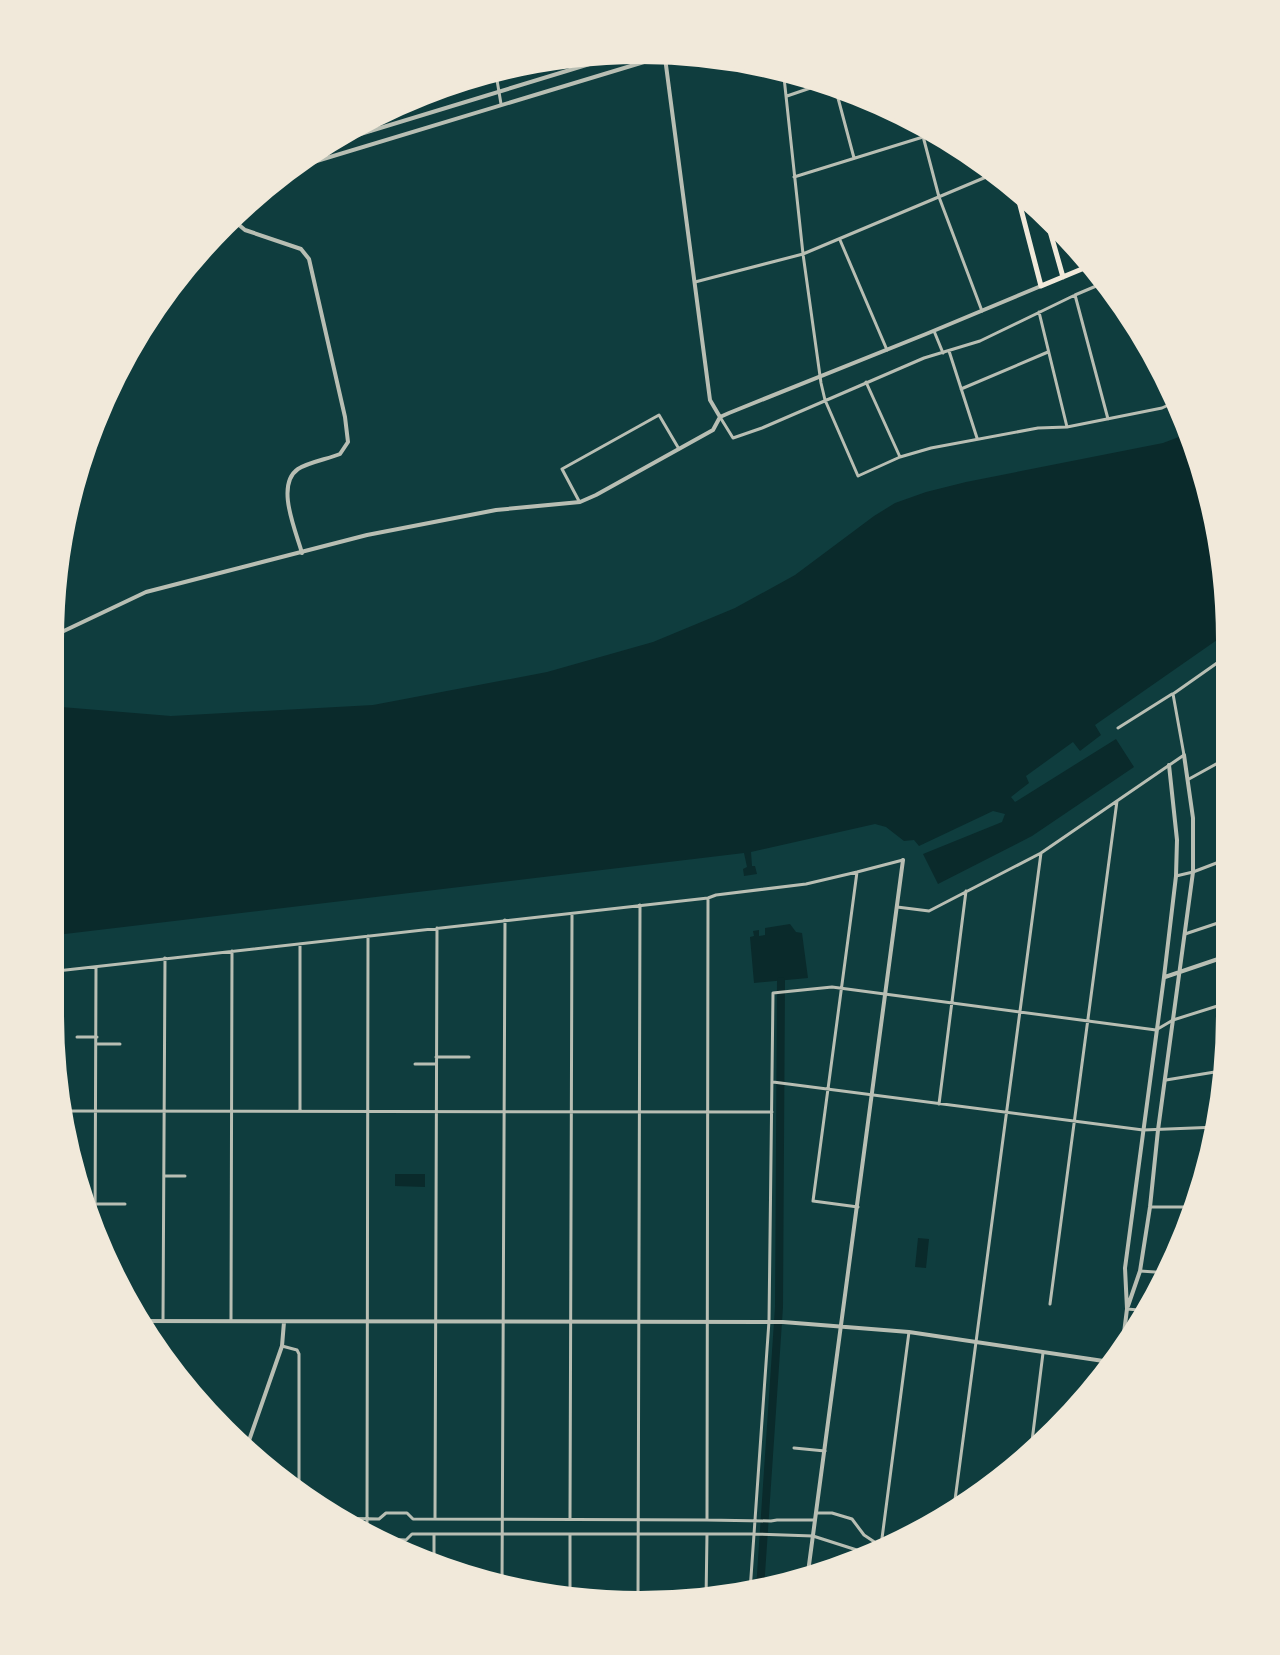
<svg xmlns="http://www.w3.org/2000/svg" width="1280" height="1655" font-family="'IBM Plex Sans',sans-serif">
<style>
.water{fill:#0a2a2b}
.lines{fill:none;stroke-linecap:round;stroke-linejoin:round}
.canal{stroke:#0a2a2b;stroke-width:8}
.minor{stroke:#b8beb3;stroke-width:3}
.tertiary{stroke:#b8beb3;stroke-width:4}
.secondary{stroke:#f1e9da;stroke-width:5}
.rim{fill:none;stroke:#f1e9da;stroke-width:4}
</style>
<rect width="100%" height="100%" fill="#0f3d3e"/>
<path class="water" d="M 1192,432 L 1200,449 L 1227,563 L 1227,633 L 1095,725 L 1101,735 L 1080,751 L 1073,742 L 1026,776 L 1029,783 L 1011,797 L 1015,802 L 1116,739 L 1134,767 L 1032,836 L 938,884 L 923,854 L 1002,822 L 1005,814 L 993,811 L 919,846 L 914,840 L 904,841 L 886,827 L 875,824 L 751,852 L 752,866 L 755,866 L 757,874 L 744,876 L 743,869 L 747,867 L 744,853 L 48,936 L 49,706 L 171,716 L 373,705 L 547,672 L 653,642 L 735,608 L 795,575 L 874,516 L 895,503 L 926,492 L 966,482 L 1163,443 Z
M 790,924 L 796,932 L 802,933 L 808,978 L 754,983 L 750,937 L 754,936 L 753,931 L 759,930 L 759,936 L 765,935 L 765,928 Z
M 395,1174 L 425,1174 L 425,1187 L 395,1186 Z
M 918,1238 L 929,1239 L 926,1268 L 915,1267 Z"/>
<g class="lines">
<path class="canal" d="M 760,1589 L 779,1307 L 781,981"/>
<path class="minor" d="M 495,68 L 501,104
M 783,68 L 803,254 L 821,383 L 825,400 L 858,476 L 900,457 L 931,448 L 1038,428 L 1067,427 L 1162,408 L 1177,401
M 834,83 L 854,158
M 787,96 L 828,82
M 370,116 L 371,131
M 919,121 L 939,197 L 982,311
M 794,177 L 923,137
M 840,240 L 887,350
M 695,282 L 803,254 L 998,172
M 1075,295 L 1108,419
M 1039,312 L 1067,427
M 934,331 L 943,353
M 949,351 L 977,438
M 866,382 L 900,457
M 961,389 L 1048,352
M 720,417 L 733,438 L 762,428 L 924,358 L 980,341 L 1075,295 L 1108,281
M 579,501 L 562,469 L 659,415 L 679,449
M 1118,728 L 1172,694
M 1189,779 L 1227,758
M 857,872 L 813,1201 L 858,1207
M 1176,876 L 1193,872 L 1227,859
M 897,907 L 929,911 L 1041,853 L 1184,755 L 1173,694 L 1227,656
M 1185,934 L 1227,920
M 300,944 L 300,1111
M 48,972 L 708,898 L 716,895 L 806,884 L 857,872 L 903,860
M 77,1037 L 97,1037
M 97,1044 L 120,1044
M 436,1057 L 469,1057
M 415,1064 L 435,1064
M 1166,1080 L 1227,1070
M 773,1082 L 1143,1130 L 1218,1127
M 939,1104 L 966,891
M 61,1111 L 772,1112
M 164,1176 L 185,1176
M 97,1204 L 125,1204
M 1150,1207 L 1196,1207
M 95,1234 L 96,967
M 1140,1271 L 1170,1273
M 1050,1304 L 1117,801
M 1127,1309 L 1150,1311
M 231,1320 L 232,951
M 163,1321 L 165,958
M 282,1346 L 297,1350 L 299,1354 L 299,1493
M 794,1448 L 825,1451
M 1030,1457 L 1043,1353
M 816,1513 L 832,1513 L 852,1519 L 864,1535 L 885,1549
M 953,1515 L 1041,853
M 332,1518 L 379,1519 L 386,1513 L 407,1513 L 413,1519 L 707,1520 L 771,1521 L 777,1520 L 815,1520
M 435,1518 L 437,928
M 570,1519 L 572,915
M 707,1520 L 708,898
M 357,1533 L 379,1533 L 386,1539 L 406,1540 L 412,1534 L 754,1534 L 813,1536 L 863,1552 L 869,1556
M 434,1534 L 434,1565
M 367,1537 L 368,936
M 881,1546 L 909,1332
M 502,1588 L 505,920
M 750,1591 L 769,1321 L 773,993 L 832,987 L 1156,1030 L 1173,1020 L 1227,1003
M 570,1595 L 570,1534
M 706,1600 L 707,1534
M 638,1602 L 640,905"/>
<path class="tertiary" d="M 664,50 L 710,400 L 720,417
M 308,150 L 642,48
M 287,170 L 677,52
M 233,220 L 245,230 L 301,249 L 309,259 L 345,417 L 348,442 L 340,454 C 328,459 309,462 298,469 C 275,485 296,531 302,553
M 49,638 L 146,592 L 367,535 L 496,510 L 580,502 L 596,495 L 713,430 L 720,417 L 729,413 L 926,334 L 1041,286
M 1165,977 L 1227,956
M 1128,1306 L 1140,1271 L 1150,1207 L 1158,1130 L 1193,872 L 1193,818 L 1184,755
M 135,1321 L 783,1322 L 909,1332 L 1117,1363
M 1121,1357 L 1127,1309 L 1125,1268 L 1164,977 L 1176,876 L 1177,840 L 1169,765
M 245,1452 L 282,1346 L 284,1322
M 807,1580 L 903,860"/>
<path class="secondary" d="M 1015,186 L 1041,286 L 1094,264
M 1044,210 L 1063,277"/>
</g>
<path d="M0 0H1280V1655H0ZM640 62H640A578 578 0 0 1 1218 640V1015A578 578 0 0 1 640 1593H640A578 578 0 0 1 62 1015V640A578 578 0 0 1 640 62Z" fill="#f1e9da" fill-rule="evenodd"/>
<path class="rim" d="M640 62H640A578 578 0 0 1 1218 640V1015A578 578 0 0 1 640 1593H640A578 578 0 0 1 62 1015V640A578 578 0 0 1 640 62Z"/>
</svg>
